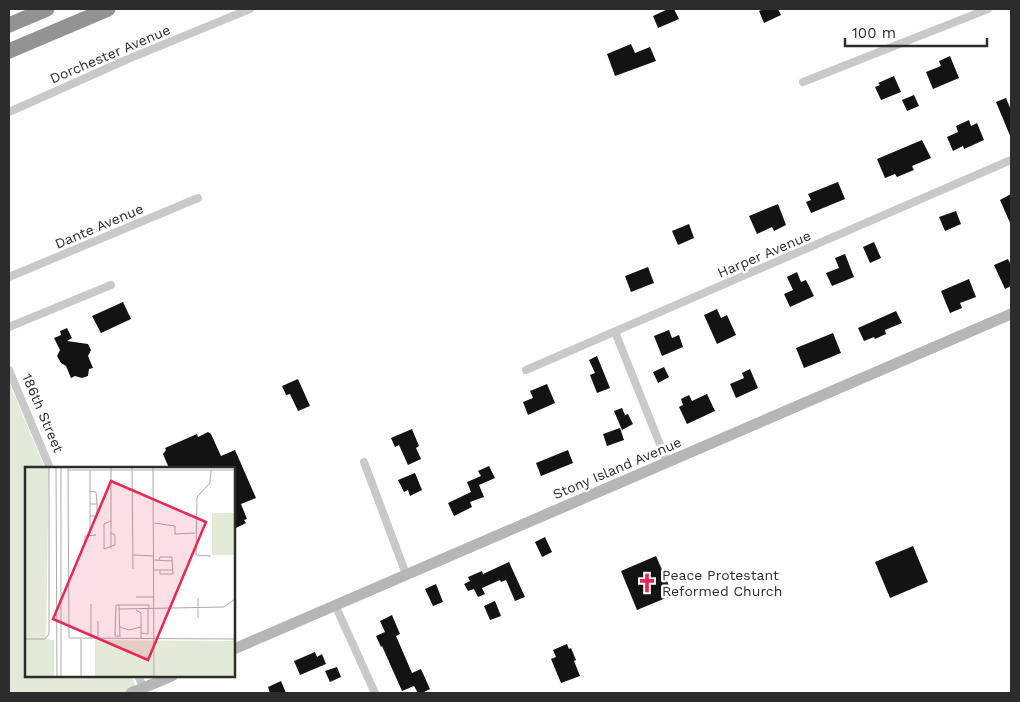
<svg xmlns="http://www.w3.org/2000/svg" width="1020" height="702" font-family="'Work Sans',sans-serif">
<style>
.green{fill:#e4ead8}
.building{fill:#131313}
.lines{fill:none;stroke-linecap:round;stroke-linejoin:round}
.street{stroke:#c9c9c9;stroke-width:8}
.secondary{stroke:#b6b6b6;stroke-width:11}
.highway{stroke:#939393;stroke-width:15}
.labels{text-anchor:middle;stroke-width:5;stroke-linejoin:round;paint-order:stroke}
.street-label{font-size:14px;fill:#2c2c2c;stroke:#fff}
.poi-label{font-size:14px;fill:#2c2c2c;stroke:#fff;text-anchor:start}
.inset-road{fill:none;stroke:#ababab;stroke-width:1}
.view{fill:#e72a54;fill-opacity:0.15;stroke:#e72a54;stroke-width:2.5}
.inset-edge{fill:none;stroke:#2c2c2c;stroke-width:2.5}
</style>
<rect width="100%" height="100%" fill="#fff"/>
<path class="green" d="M 9,383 L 45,468 L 26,468 L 26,676 L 132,676 L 138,693 L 9,693 Z"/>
<path class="building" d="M 668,9 L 674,9 L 679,19 L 658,28 L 653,16 Z
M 764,9 L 778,9 L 781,15 L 764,23 L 759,11 Z
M 631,44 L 635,53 L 650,47 L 656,61 L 615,76 L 607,54 Z
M 950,56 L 959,78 L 933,89 L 926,72 L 941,66 L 939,61 Z
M 894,76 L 901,92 L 881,100 L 875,87 L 880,85 L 878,83 Z
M 914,95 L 919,106 L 907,111 L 902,100 Z
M 1006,98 L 1011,110 L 1011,138 L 996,102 Z
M 969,120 L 971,126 L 977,123 L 984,140 L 964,149 L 963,146 L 953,151 L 947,137 L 958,132 L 956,126 Z
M 922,140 L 931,158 L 912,166 L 914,170 L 897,177 L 895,174 L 885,178 L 877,159 Z
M 838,182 L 845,199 L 811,213 L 806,202 L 811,200 L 808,194 Z
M 1011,194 L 1011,225 L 1000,200 Z
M 778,204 L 786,225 L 774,231 L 772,227 L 757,234 L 749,216 Z
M 956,211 L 961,224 L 945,231 L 939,217 Z
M 689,224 L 694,238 L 678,245 L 672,231 Z
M 874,242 L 881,258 L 870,263 L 863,247 Z
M 845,254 L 854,277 L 832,286 L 826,273 L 839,268 L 835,258 Z
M 1008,259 L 1011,265 L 1011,286 L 1005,289 L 994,265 Z
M 648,267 L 654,283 L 631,292 L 625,276 Z
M 797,272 L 801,282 L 806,280 L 814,296 L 790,307 L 784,294 L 793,290 L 787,277 Z
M 969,279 L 976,297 L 960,303 L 962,308 L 950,313 L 941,291 Z
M 123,302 L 131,319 L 101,333 L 92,316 Z
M 717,309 L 721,318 L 727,315 L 736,335 L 717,344 L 704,315 Z
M 896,311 L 902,323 L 885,330 L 886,334 L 875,339 L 874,337 L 864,341 L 858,328 Z
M 67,328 L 72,338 L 67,341 L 88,344 L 91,350 L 88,356 L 93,368 L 89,369 L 88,376 L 82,378 L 75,376 L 71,378 L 66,366 L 61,363 L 57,356 L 60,350 L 54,338 L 61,335 L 60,331 Z
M 669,330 L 672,338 L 679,335 L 683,347 L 662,356 L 654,336 Z
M 833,333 L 841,353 L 804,368 L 796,348 Z
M 597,356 L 610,388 L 597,393 L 590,375 L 595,373 L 589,360 Z
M 664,367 L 669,377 L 658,383 L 653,372 Z
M 750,369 L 758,388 L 736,398 L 730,384 L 744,378 L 742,373 Z
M 298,379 L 310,406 L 298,411 L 290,394 L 286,395 L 282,386 Z
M 547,384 L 555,403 L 528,415 L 523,402 L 533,398 L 530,391 Z
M 707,394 L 715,411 L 687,424 L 679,407 L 683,405 L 681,399 L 689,395 L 692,401 Z
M 622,408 L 625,415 L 628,414 L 633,424 L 622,430 L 614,411 Z
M 620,428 L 624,440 L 607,446 L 603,434 Z
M 412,429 L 419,446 L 416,448 L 421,459 L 408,465 L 399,445 L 395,447 L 391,438 Z
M 208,432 L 211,434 L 221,456 L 235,450 L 256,498 L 241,504 L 247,519 L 244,520 L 246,523 L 234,529 L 234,468 L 169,468 L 163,454 L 166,450 L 165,448 L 197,434 L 198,437 Z
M 568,450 L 573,463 L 541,476 L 536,463 Z
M 489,466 L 495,478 L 479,485 L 484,497 L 470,502 L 472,507 L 454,516 L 448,503 L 471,492 L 467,482 L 481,476 L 478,471 Z
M 415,473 L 422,490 L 410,496 L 408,490 L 404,492 L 398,480 Z
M 545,537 L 552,552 L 542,557 L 535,542 Z
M 913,546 L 928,582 L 890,598 L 875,562 Z
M 656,556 L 673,595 L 637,610 L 621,571 Z
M 509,562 L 525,597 L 515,601 L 506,580 L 501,582 L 500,580 L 482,588 L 485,594 L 478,597 L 474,589 L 468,591 L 464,584 L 470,581 L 468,577 L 482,571 L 483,574 Z
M 436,584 L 443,602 L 433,606 L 425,589 Z
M 495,601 L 501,616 L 490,620 L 484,606 Z
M 392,615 L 400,634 L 396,636 L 412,673 L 421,669 L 430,689 L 422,693 L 418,693 L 414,686 L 402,691 L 382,646 L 381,647 L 376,636 L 385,632 L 380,621 Z
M 567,644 L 569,649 L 571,648 L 576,660 L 574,661 L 580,676 L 561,683 L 551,659 L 556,657 L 553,650 Z
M 315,652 L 317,657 L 322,654 L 326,664 L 300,675 L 294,661 Z
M 337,667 L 341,677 L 330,682 L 325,671 Z
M 281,681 L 286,693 L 270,693 L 268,687 Z"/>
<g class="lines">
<path class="street" d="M 803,82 L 988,9
M 9,112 L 128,59 L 250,9
M 9,277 L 198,198
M 9,327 L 111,285
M 615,332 L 667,462
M 9,370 L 50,468
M 526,370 L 1011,160
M 364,462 L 406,574
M 335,605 L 375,693
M 138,676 L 144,688"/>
<path class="secondary" d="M 234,649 L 1011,314
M 131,693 L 172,676"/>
<path class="highway" d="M 9,25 L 47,9
M 9,51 L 108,9"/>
</g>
<defs>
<symbol id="church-bare" viewBox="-9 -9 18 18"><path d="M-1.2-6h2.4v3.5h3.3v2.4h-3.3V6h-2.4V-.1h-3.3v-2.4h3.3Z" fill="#e72a54" stroke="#fff" stroke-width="2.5" paint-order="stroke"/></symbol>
</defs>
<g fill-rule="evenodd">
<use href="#church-bare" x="633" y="569" width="28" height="28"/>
</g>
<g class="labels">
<g class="street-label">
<text transform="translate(110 54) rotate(-23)" y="5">Dorchester Avenue</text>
<text transform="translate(99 226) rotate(-23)" y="5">Dante Avenue</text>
<text transform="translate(764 254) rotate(-23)" y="5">Harper Avenue</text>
<text transform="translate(43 413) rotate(67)" y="5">186th Street</text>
<text transform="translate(617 468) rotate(-23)" y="5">Stony Island Avenue</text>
</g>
<g class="poi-label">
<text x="662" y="580">Peace Protestant<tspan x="662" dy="16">Reformed Church</tspan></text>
</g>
</g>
<g transform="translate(25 467)">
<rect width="210" height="210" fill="#fff"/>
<path d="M 0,0 L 24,0 L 21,172 L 29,173 L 29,210 L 0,210 ZM 210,43 L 210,88 L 187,88 L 187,46 L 209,46 ZM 70,173 L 210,174 L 210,210 L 70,210 Z" fill="#e4ead8"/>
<path class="inset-road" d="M 31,0 L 32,210M 43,0 L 44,171 L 210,172M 107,0 L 108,102M 128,0 L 129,210M 43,3 L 210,3M 65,3 L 65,67M 186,3 L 185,16 L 172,30 L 171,88 L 186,89M 65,24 L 71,25 L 72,37M 65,49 L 72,49 L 72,37 L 65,37M 86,54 L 79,57 L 79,82 L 90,78 L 90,68 L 86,66M 129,56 L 150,59 L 150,67 L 170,66M 60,75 L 60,69 L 71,68M 86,82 L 86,0M 108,88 L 129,89M 129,93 L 147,94M 134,93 L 135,90 L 147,90 L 148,107 L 135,107 L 135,104M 129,103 L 148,103M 111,130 L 129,130M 94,138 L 94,142 L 199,140 L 210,132M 94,142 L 95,170M 111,143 L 116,146 L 116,172M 173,151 L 173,131M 95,160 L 104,163 L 116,160M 116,166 L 123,167 L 123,142M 95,169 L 90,169 L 91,138 L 124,138 L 124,142M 0,172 L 20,172 L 24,167 L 24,0M 66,172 L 66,137M 73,172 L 73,154M 36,210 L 36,0M 56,210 L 56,172"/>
<path class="view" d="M 86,14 L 181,55 L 123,193 L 28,152 Z"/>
<rect width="210" height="210" class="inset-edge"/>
</g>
<rect width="1020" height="702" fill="none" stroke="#2c2c2c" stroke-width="20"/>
<path d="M845 38v8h142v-8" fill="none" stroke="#2c2c2c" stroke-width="2.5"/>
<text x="852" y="38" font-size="15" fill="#2c2c2c" stroke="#ffffff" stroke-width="4" paint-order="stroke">100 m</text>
</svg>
